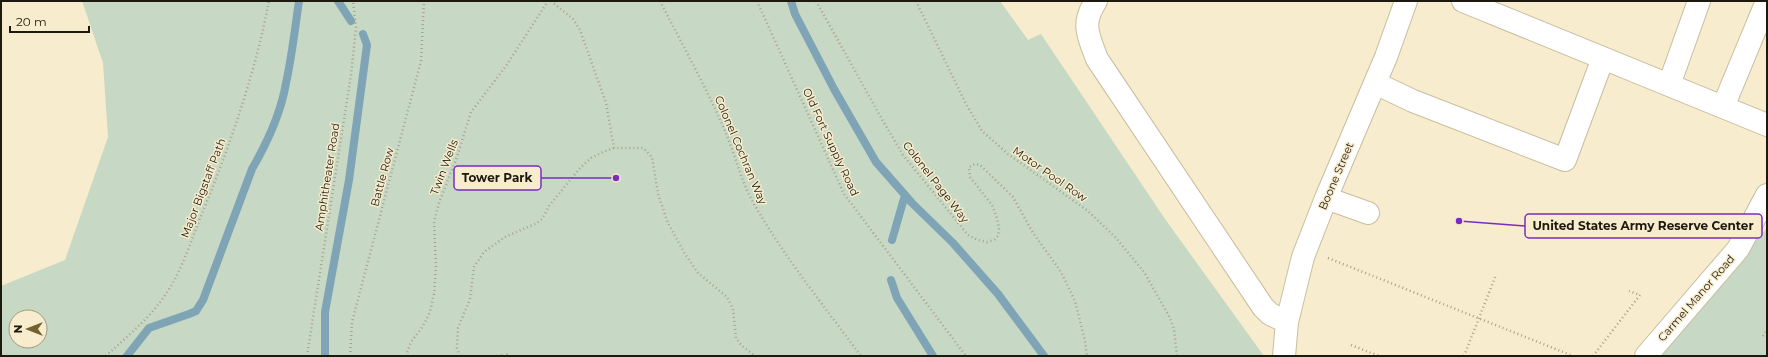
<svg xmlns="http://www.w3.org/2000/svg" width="1768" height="357" font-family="Montserrat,sans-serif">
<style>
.green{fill:#c7d9c4;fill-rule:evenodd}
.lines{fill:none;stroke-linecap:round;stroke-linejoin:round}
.stream{stroke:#7fa4b6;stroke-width:8}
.minor-casing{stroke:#c7bd9f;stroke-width:24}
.path{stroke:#a9a189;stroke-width:2.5;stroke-dasharray:1 3;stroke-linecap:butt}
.minor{stroke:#fff;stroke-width:22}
.labels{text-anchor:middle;stroke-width:3;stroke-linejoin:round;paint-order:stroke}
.street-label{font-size:11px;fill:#1d190e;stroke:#f7eccd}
.leader{fill:none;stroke:#7b2cbf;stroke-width:1.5}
.callout-dot{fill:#7b2cbf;stroke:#f7eccd;stroke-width:1.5}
.callout{fill:#f7eccd;stroke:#7b2cbf;stroke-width:1.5}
.callout-label{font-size:12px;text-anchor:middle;font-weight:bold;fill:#1d190e}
</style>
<rect width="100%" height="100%" fill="#f7eccd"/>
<path class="green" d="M 82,1 L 1000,1 L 1028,40 L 1041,34 L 1165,219 L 1264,356 L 1,356 L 1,286 L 65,260 L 108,137 L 103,63 ZM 16,317 L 40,317 L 40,341 L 16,341 Z
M 1767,228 L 1767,356 L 1659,356 L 1766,229 Z"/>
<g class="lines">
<path class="stream" d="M 338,1 L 351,21
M 791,1 L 795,14 L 834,89 L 876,162 L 912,203 L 953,243 L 998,294 L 1044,356
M 892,240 L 905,195
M 891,280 L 897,298 L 933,356
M 127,356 L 149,328 L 189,314 L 196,311 L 203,300 L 252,169 C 267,143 281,113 286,83 C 292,56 295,28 299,1
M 325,356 L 325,312 L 349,180 L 367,45 L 363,34"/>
<defs>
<path id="minor" d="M 1096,1 C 1081,24 1088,35 1097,59 L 1263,307 L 1270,314 L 1287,322
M 1463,1 L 1767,125
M 1375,83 L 1413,101 L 1565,160 L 1603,58
M 1669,85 L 1699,1
M 1723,107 L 1767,1
M 1326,198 L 1368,213
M 1284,356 L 1287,322 L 1303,257 L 1326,198 L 1386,57 L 1406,1
M 1646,356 L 1738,249 L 1767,195"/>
</defs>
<use href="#minor" class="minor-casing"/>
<path class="path" d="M 551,1 L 573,19 L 580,30 L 606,103 L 614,148 L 643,148 L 652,157 L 658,194 L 668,223 L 685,254 L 698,273 L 727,297 L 733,309 L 736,338 L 741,345 L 755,356
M 660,1 C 682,44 706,87 725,131 C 735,154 741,181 753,202 C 784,257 824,306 861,356
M 757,1 L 844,194 L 966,356
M 816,1 L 883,121 L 903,155 L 968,235 L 978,240 L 987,242 L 994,240 L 998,236 L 999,229 L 997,218 L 992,205 L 970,177 L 969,167 L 975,164 L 980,165 L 1013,197 L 1033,233 L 1061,272 L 1075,301 L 1085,341 L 1087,356
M 916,1 L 966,104 L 982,131 L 1008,154 L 1088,211 L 1116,238 L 1144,272 L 1169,316 L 1174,329 L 1177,356
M 1328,258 L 1573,356
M 1763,336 L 1767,330
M 1351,345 L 1379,356
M 106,356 C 125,338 148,320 163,298 C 180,275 189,247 199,221 C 228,151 255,75 269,1
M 307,356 L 351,75 L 356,27 L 353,1
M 350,356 L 352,322 L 421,61 L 424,1
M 406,356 L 411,342 L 423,326 L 430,312 L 434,294 L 436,267 L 434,222 L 439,203 L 456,160 L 471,112 L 506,66 L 548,1
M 460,356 L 457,348 L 458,328 L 470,299 L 474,267 L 484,252 L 505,237 L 537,223 L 542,219 L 549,206 L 580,168 L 591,158 L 603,152 L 614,148
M 497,356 L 503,355
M 503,356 L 510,353
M 1464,356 L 1496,275
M 1593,356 L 1640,295 L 1629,291"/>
<use href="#minor" class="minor"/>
</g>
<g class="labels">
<g class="street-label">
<text transform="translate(831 142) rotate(65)" y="4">Old Fort Supply Road</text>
<text transform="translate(741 150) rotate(67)" y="4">Colonel Cochran Way</text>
<text transform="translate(444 167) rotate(-69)" y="4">Twin Wells</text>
<text transform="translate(1050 174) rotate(35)" y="4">Motor Pool Row</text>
<text transform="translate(1336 176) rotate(-67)" y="4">Boone Street</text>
<text transform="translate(327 177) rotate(-81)" y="4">Amphitheater Road</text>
<text transform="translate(382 177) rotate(-75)" y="4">Battle Row</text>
<text transform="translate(936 182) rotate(52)" y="4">Colonel Page Way</text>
<text transform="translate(203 188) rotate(-69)" y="4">Major Bigstaff Path</text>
<text transform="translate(1696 298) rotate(-49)" y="4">Carmel Manor Road</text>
</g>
</g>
<path class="leader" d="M616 178L541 178M1459 221L1525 226"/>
<g class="callout-dot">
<circle cx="616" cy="178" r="4"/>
<circle cx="1459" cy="221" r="4"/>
</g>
<g class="callout">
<rect x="454" y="166" width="87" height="24" rx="4"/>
<rect x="1525" y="214" width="237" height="24" rx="4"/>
</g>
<g class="callout-label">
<text x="497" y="182">Tower Park</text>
<text x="1643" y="230">United States Army Reserve Center</text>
</g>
<rect width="1768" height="357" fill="none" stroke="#1d190e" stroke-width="4"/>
<g transform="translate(28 329) rotate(270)"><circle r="19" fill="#f7eccd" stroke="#a09881"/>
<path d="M0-3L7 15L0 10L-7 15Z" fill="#736230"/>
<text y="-6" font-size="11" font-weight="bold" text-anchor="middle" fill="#1d190e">N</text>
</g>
<path d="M10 26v6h79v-6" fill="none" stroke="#1d190e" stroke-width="2"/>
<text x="16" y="26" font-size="12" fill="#1d190e" stroke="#f7eccd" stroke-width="3" paint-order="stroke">20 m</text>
</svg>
